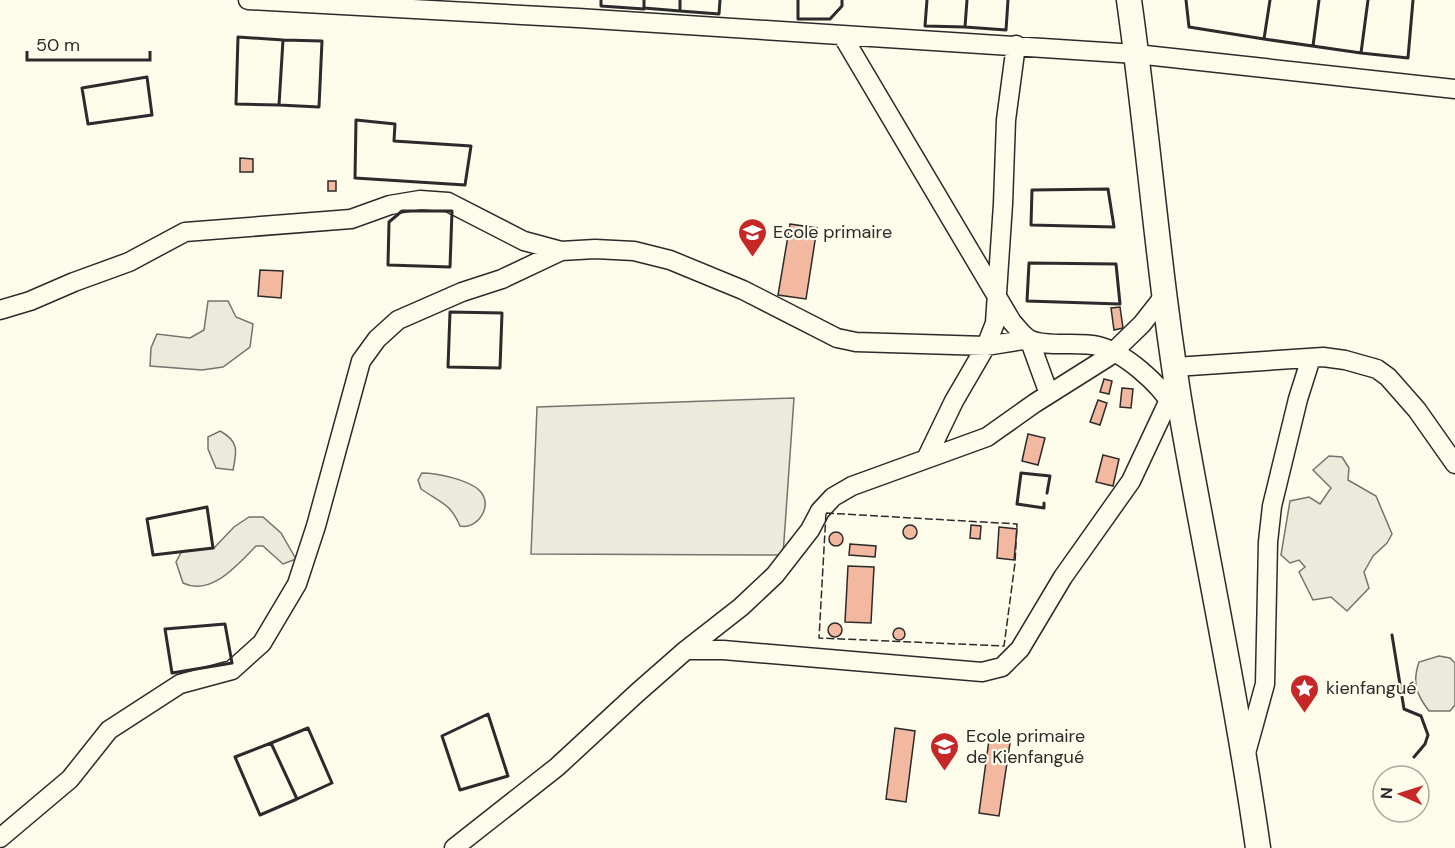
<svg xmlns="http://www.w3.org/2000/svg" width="1455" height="848" font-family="'DM Sans',sans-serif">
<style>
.green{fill:#ecebdb;stroke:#74746e;stroke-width:1.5}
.building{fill:#f2b8a0;stroke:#2b2b2b;stroke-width:1.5}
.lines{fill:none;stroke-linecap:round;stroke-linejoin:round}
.minor-casing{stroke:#2b2b2b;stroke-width:21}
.major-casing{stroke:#2b2b2b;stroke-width:27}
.minor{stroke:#fdfbea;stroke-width:18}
.major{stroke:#fdfbea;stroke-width:24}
.fence{stroke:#2b2b2b;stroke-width:1.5;stroke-dasharray:8 3;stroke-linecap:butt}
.wall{stroke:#2b2b2b;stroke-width:3}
.labels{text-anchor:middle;stroke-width:4.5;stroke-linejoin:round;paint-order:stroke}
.poi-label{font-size:18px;fill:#2b2b2b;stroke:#fdfbea;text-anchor:start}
</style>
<rect width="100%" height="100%" fill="#fdfbea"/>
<path class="green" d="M 208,301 L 228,301 L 236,317 L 253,324 L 250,347 L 223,367 L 202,370 L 150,366 L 151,348 L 157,334 L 190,338 L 204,330 Z
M 794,398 L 783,555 L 531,554 L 537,407 Z
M 220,431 C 239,441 237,451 233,470 L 216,468 L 208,449 L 208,437 Z
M 1329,456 L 1342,457 L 1349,468 L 1348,480 L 1376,496 L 1392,534 L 1387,543 L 1373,556 L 1364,572 L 1369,588 L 1347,611 L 1331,597 L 1313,600 L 1299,572 L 1305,567 L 1299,560 L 1290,563 L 1281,555 L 1290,501 L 1309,497 L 1320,504 L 1331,488 L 1313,470 Z
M 422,473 C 437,473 470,480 480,491 C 494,506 477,530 460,526 C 450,503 441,503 421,489 L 418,480 Z
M 249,517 L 263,517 L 281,533 L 296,559 L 283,564 L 263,546 L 256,546 C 238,564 211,597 183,583 L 176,562 L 182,551 L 214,548 L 234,527 Z
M 1439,656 L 1450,658 L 1455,663 L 1455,705 L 1450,711 L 1429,711 C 1416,694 1412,683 1419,662 Z"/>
<path class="building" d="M 240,158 L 253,159 L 253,172 L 240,172 Z
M 328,181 L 336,181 L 336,191 L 328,191 Z
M 790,224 L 817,228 L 806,299 L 778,295 Z
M 260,270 L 283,271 L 281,298 L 258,296 Z
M 1120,307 L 1123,328 L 1114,330 L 1111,308 Z
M 1104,379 L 1112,381 L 1109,394 L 1100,392 Z
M 1122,388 L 1133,389 L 1131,408 L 1120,407 Z
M 1098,400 L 1107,403 L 1100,425 L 1090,422 Z
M 1028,434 L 1045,438 L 1038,465 L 1022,461 Z
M 1103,455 L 1119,459 L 1113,486 L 1096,482 Z
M 971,525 L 981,526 L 980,539 L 970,538 Z
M903 532a7 7 0 1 1 14 0a7 7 0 1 1-14 0Z
M 999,527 L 1017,529 L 1014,560 L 997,558 Z
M829 539a7 7 0 1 1 14 0a7 7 0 1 1-14 0Z
M 850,544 L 876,546 L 875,557 L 849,555 Z
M 848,566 L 874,567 L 871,623 L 845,622 Z
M828 630a7 7 0 1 1 14 0a7 7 0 1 1-14 0Z
M893 634a6 6 0 1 1 12 0a6 6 0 1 1-12 0Z
M 895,728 L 915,731 L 906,802 L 886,799 Z
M 989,740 L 1010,743 L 999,816 L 979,813 Z"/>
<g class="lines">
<defs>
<path id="minor" d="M 248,0 L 578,18 L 1136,54 L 1455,89
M 842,35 L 1012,322 C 1017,327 1022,335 1029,339 C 1045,348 1079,341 1098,346 C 1124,352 1160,384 1173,407
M 0,310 L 30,301 L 74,282 L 129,262 L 185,232 L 351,219 L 390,205 L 420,200 L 448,202 L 524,241 L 561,251 L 595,249 L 634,251 L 670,260 L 743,290 L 837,338 L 856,342 L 986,346 L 1029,339 L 1049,394
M 926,459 L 954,401 L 986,346 L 995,323 L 1003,204 L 1006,120 L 1016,45
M 686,650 L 723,650 L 982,672 L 1002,667 L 1020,649 L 1063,577 L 1131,481 L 1169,400 L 1175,367 L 1323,357 L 1345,360 L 1377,369 L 1388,377 L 1417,410 L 1455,464
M 1246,753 L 1265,684 L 1268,542 L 1272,506 L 1298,399 L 1311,358
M 0,838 L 70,779 L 109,730 L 180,684 L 232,670 L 262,643 L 297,584 L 316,526 L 361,361 L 377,339 L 398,320 L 462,292 L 502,279 L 561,251
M 454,848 L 557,767 L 637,693 L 686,650 L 741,607 L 775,575 L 810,530 L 820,511 L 833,497 L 852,486 L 987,437 L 1035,403 L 1108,357 L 1142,324 L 1164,296"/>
<path id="major" d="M 1129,0 C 1149,141 1159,283 1183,423 C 1208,565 1238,706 1258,848"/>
</defs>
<use href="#minor" class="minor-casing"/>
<use href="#major" class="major-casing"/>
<use href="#minor" class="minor"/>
<use href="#major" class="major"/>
<path class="fence" d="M 826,513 L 1017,524 L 1015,563 L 1004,646 L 819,638 Z"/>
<path class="wall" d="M 601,0 L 601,6 L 644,9 L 644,0
M 680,0 L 680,11 L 719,14 L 720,0
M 798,0 L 798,19 L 830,19 L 842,6 L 842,0
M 927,0 L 925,26 L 965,27
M 967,0 L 965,27 L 1006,30 L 1008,0
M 1186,0 L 1189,27 L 1264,39 L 1264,38
M 1270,0 L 1264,39 L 1361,53 L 1368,0
M 644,8 L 680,11 L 680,9
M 238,37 L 283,40 L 279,105 L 236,104 Z
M 283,40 L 322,41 L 319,107 L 279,105 Z
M 1313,46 L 1319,0
M 1361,51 L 1361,53 L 1408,58 L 1413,0
M 147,77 L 152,115 L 88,124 L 82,88 Z
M 356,120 L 395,124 L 394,141 L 471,146 L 465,185 L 355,178 Z
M 1108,189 L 1114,227 L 1031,225 L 1032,190 Z
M 402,211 L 452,211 L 450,267 L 388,265 L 389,222 Z
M 1029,263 L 1116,264 L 1120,304 L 1027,301 Z
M 450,312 L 502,313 L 500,368 L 448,367 Z
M 1044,503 L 1044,508 L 1017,504 L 1021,473 L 1050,476 L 1047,493
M 207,507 L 213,548 L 153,555 L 147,519 Z
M 225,624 L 232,663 L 172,673 L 165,629 Z
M 1392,635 L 1404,709 L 1421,716 L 1428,735 L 1425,744 L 1414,757
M 488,714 L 508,776 L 460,790 L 442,736 Z
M 308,728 L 332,783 L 297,799 L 271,743 Z
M 271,743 L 297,799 L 260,815 L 235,757 Z"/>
</g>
<defs>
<symbol id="school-pin" viewBox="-11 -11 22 30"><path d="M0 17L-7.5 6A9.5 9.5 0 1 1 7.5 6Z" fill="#c62828" stroke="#fdfbea"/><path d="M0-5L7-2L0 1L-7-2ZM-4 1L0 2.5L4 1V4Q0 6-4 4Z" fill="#fff"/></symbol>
<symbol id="sight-pin" viewBox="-11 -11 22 30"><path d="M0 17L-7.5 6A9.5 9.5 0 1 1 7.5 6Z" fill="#c62828" stroke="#fdfbea"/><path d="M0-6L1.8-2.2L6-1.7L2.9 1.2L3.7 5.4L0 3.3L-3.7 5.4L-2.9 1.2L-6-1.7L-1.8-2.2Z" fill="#fff"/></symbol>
</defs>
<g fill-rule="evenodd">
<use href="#school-pin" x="736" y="216" width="33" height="45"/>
<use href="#sight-pin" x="1288" y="672" width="33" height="45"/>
<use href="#school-pin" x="928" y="730" width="33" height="45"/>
</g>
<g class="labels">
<g class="poi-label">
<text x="773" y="238">Ecole primaire</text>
<text x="1326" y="694">kienfangué</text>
<text x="966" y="742">Ecole primaire<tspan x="966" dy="21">de Kienfangué</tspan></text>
</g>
</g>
<g transform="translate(1401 794) rotate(273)"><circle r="28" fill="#fdfbea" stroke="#a9a89e" stroke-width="1.5"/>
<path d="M0-4.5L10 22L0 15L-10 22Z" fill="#c62828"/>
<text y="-9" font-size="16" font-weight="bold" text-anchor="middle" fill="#2b2b2b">N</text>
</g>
<path d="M27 51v9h123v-9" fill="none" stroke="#2b2b2b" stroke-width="3"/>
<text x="36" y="51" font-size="18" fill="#2b2b2b" stroke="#fdfbea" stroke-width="4.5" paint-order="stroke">50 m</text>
</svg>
